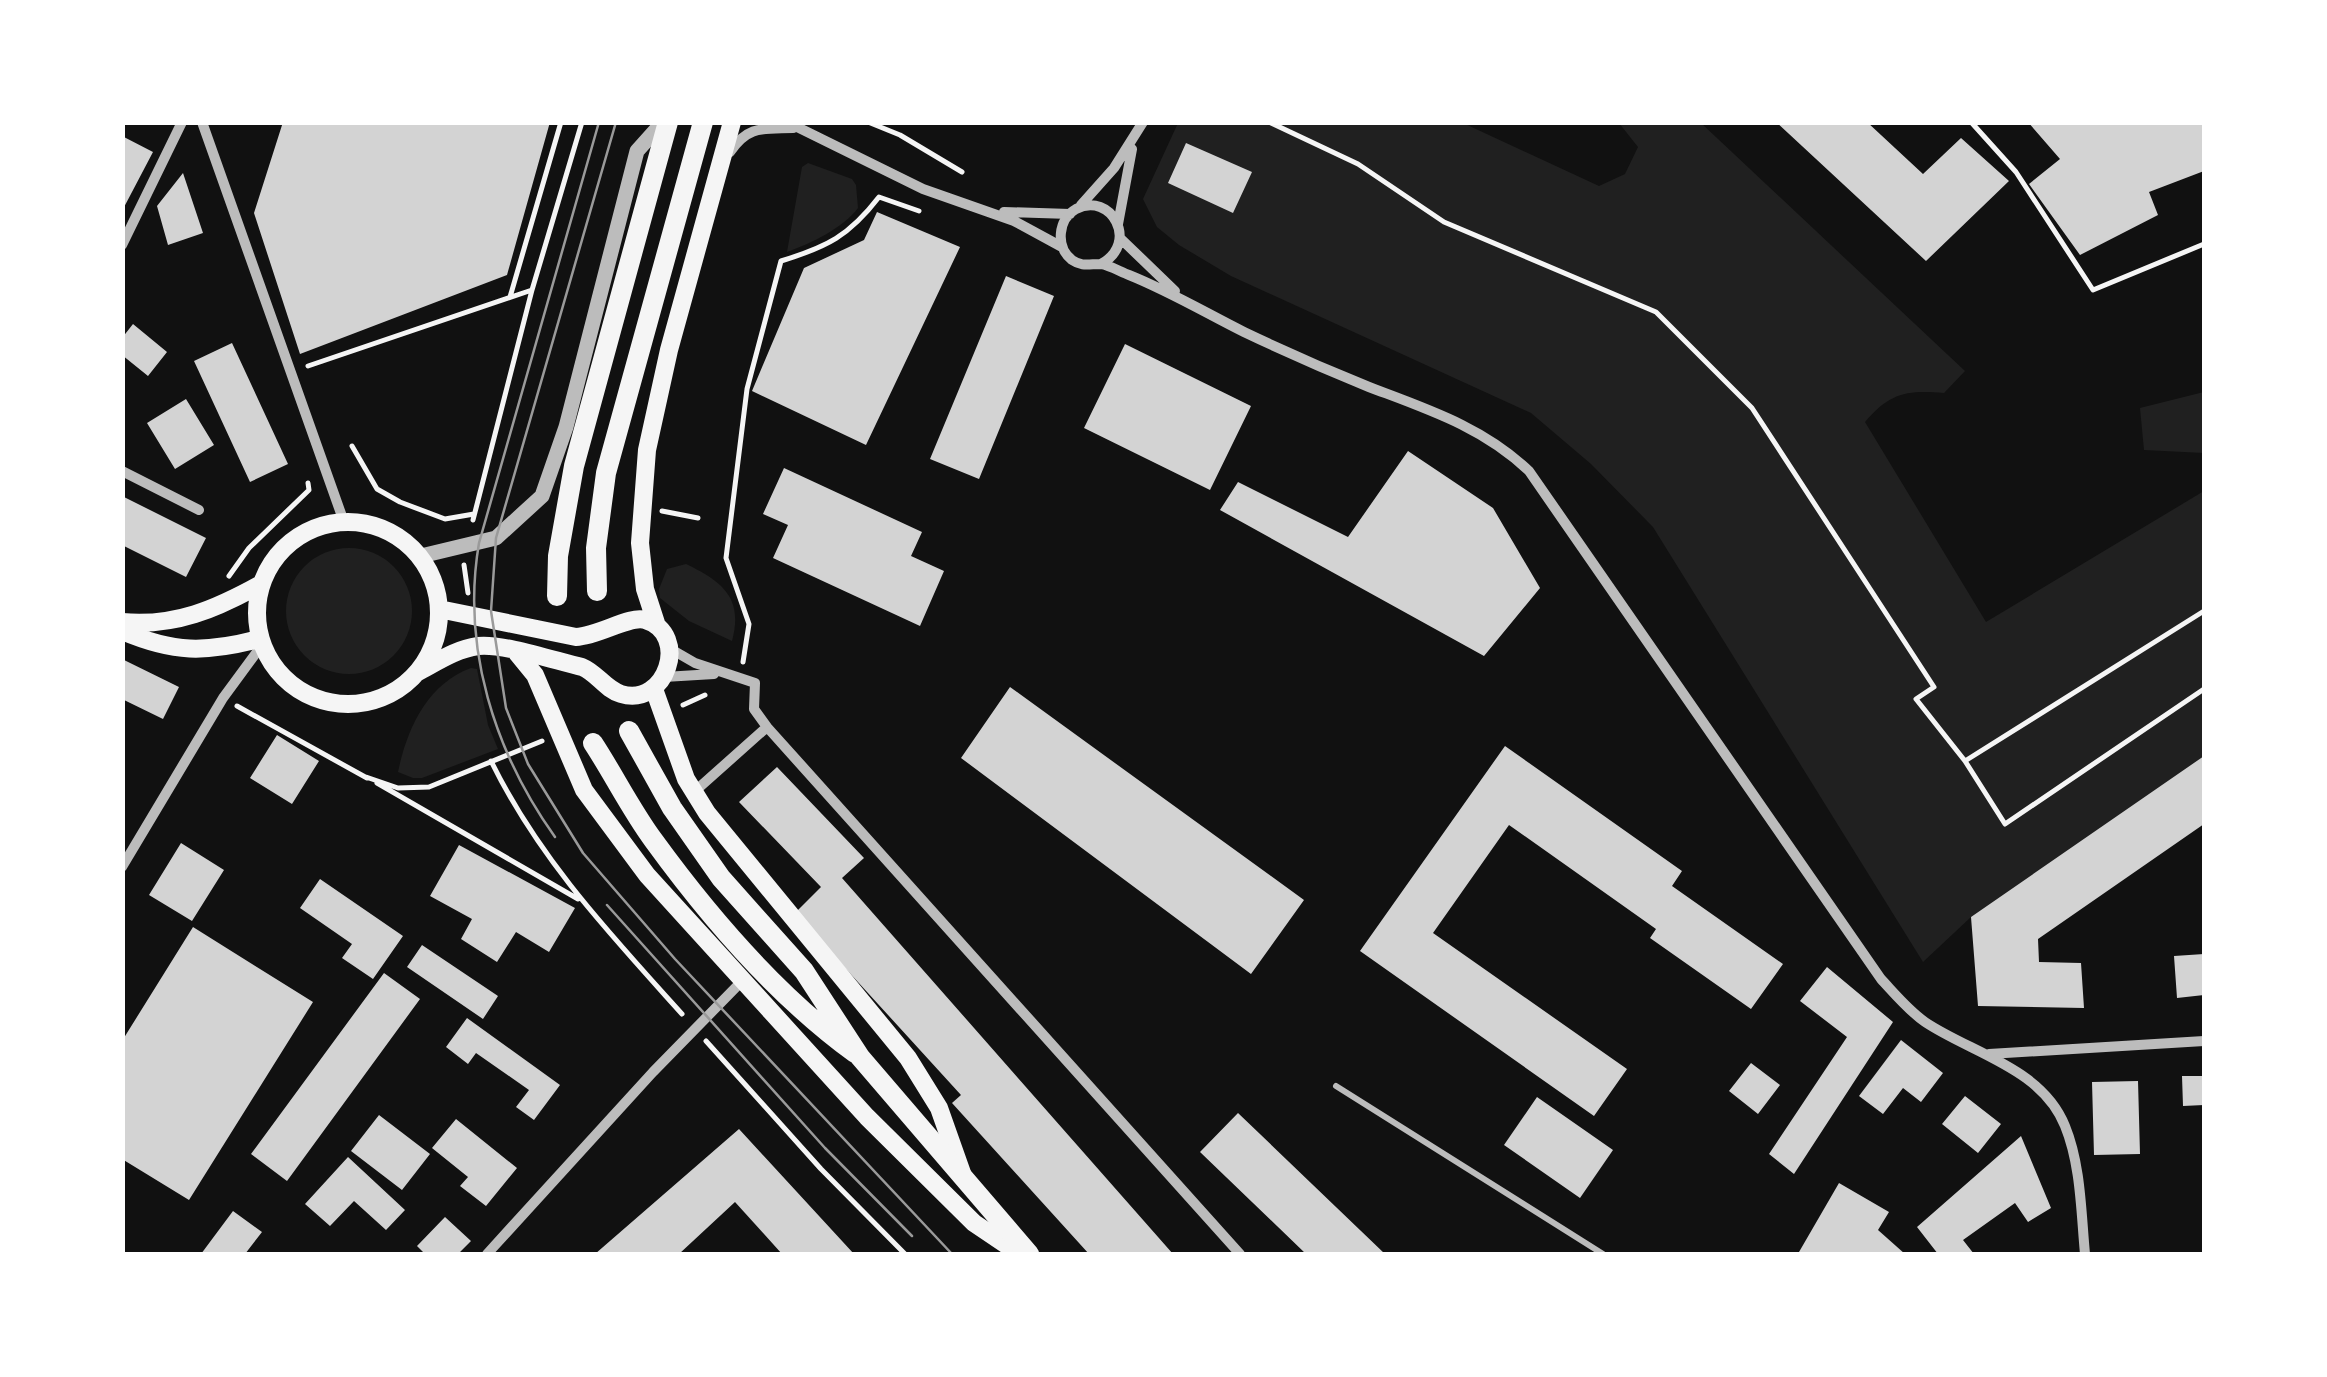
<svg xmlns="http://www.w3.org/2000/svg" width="2327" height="1377" font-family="'Noto Sans',sans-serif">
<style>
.green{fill:#202020}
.building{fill:#d3d3d3}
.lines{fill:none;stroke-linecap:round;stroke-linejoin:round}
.path{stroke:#f5f5f5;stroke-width:5}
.service{stroke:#bcbcbc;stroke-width:6}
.minor{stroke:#bcbcbc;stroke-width:10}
.tertiary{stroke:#bcbcbc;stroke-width:15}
.secondary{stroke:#f5f5f5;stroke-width:18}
.primary{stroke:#f5f5f5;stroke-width:20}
.tram{stroke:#9a9a9a;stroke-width:2.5}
</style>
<rect width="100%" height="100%" fill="#111"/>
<path class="green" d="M 1178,123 L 1463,123 L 1599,186 L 1625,174 L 1638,147 L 1619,123 L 1701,123 L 1965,371 L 1944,393 C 1906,390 1890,393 1865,422 L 1986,622 L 2204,491 L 2204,756 L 1971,917 L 1923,962 L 1653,527 L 1591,464 L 1531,413 L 1231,276 L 1179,245 L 1157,227 L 1143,199 Z
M 808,163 L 852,179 L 856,185 L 858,208 C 843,228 812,243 787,252 L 802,167 Z
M 2204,392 L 2204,453 L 2144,450 L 2140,408 Z
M286 611a63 63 0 1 1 126 0a63 63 0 1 1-126 0Z
M 686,564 C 721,581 744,597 732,641 L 689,621 L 660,598 L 659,589 L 667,569 Z
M 471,668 L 477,669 L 488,725 L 498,749 L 422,778 L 413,778 L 398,772 C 407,729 427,684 471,668 Z"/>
<path class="building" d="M 283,122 L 550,122 L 507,275 L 300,354 L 254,213 Z
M 1776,122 L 1867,122 L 1923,174 L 1961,138 L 2009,181 L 1926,261 Z
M 2028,122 L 2204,122 L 2204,171 L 2149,192 L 2158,215 L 2080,255 L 2029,184 L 2060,159 Z
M 122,136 L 153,152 L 122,211 Z
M 1186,143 L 1252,172 L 1233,213 L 1168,183 Z
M 183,173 L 203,233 L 168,245 L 157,206 Z
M 877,212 L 960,247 L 866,445 L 752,391 L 804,268 L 864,240 Z
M 1006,276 L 1054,296 L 979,479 L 930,459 Z
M 133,324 L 167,352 L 148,376 L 122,355 L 122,338 Z
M 232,343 L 288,464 L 250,482 L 194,361 Z
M 1125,344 L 1251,406 L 1210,490 L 1084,428 Z
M 186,399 L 214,445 L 175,469 L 147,423 Z
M 1408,451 L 1493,508 L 1540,588 L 1484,656 L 1220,510 L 1238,482 L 1348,537 Z
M 784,468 L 922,532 L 911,556 L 944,571 L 920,626 L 773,558 L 788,525 L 763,514 Z
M 122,496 L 206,538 L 186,577 L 122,545 Z
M 122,659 L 179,687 L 163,719 L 122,699 Z
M 1010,687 L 1304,900 L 1251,974 L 961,758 Z
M 277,735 L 319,761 L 292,804 L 250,778 Z
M 1505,746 L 1682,871 L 1672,886 L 1783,964 L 1751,1009 L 1650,938 L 1656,929 L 1509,825 L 1433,933 L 1627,1069 L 1594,1116 L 1360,951 Z
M 2204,756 L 2204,824 L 2038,939 L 2039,962 L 2081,963 L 2084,1008 L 1978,1006 L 1971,917 Z
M 777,767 L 864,858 L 842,878 L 1173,1254 L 1089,1254 L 952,1103 L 961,1095 L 795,913 L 821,887 L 739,802 Z
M 181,843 L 224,870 L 192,921 L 149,895 Z
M 459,845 L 575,908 L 549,952 L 516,932 L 497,962 L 461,939 L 472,919 L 430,896 Z
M 320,879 L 403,936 L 373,979 L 342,958 L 352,944 L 300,908 Z
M 193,927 L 313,1002 L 189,1200 L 122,1159 L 122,1041 Z
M 422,945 L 498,996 L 483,1019 L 407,967 Z
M 2204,954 L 2204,995 L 2177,998 L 2174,956 Z
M 1827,967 L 1893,1022 L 1794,1174 L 1769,1154 L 1847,1037 L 1800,1001 Z
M 384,973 L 420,999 L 287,1181 L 251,1154 Z
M 467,1018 L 560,1085 L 534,1120 L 516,1107 L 529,1090 L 476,1053 L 468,1064 L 446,1047 Z
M 1901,1040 L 1943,1073 L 1921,1102 L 1903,1088 L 1883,1114 L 1859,1096 Z
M 1751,1063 L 1780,1085 L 1758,1114 L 1729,1091 Z
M 2182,1076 L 2204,1076 L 2204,1105 L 2183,1106 Z
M 2138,1081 L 2140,1154 L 2094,1155 L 2092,1082 Z
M 1965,1096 L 2001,1124 L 1978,1153 L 1942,1124 Z
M 1537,1097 L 1613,1150 L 1580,1198 L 1504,1145 Z
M 1238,1113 L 1385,1254 L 1306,1254 L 1200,1152 Z
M 379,1115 L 430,1154 L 402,1190 L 351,1151 Z
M 456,1119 L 517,1168 L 486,1206 L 460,1186 L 468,1177 L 432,1148 Z
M 739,1129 L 854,1254 L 782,1254 L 735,1202 L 679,1254 L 595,1254 Z
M 2021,1136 L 2051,1208 L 2028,1222 L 2015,1203 L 1963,1240 L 1974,1254 L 1938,1254 L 1917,1227 Z
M 348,1157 L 405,1210 L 386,1230 L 354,1201 L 330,1226 L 305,1204 Z
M 1839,1183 L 1889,1212 L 1878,1230 L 1905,1254 L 1804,1254 L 1799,1252 Z
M 233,1211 L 262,1232 L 245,1254 L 201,1254 Z
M 445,1217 L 471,1241 L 458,1254 L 425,1254 L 417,1246 Z"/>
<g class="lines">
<path class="path" d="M 868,122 L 900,135 L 962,172
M 1269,122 L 1358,164 L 1444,222 L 1656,312 L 1752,408 L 1934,687 L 1916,699 L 1965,761 L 2005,824 L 2204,689
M 1971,122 L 2016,172 L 2093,290 L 2204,244
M 510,297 L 561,122
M 308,366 L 532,290
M 352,446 L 377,489 L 400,502 L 445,519 L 474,514
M 662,511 L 698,518
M 473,520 L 532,290 L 582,122
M 464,565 L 468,593
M 229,576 L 249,548 L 309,490 L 308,483
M 743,662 L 749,624 L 726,558 L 747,389 L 781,261 C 827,247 849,236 879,197 L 919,211
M 683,705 L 705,695
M 237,706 L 367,778
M 491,761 C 539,859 610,934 682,1014
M 1965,761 L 2204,611
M 366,777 L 398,788 L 429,787 L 542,741
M 377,783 L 578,899
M 706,1041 L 821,1169 L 905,1254"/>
<path class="service" d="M 1336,1086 L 1603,1254"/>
<path class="minor" d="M 202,122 L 344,522
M 787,122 L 923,189 L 1014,221 L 1062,247
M 730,152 C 748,125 763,129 793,128
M 1081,205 L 1114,168 L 1143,122
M 1004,212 L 1070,214
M 1118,224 L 1132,149
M 1120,238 L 1175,291
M 122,245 L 182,122
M 1101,264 C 1140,243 1111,191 1076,209 C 1058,219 1055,247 1072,260 C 1082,267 1089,264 1101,264 C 1109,265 1121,272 1129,275 C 1169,291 1206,313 1244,332 C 1286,352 1327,370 1369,387 C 1427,409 1483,427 1529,471 L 1881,979 C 1895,994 1908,1010 1925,1022 C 1971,1053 2042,1068 2065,1126 C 2081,1165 2081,1212 2085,1254
M 122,471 L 199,510
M 669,648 L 695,663 L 755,683 L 754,709 L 767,727 L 1240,1254
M 664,677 L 714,674
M 694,792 L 767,727
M 122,867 L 223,698 L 262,645
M 1989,1054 L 2204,1041
M 487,1254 L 653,1072 L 742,981"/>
<path class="tertiary" d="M 421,556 L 496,538 L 542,496 L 566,427 L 637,151 L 663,122"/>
<path class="secondary" d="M257 613a91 91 0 1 1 182 0a91 91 0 1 1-182 0Z
M 122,622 C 175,627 216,609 261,584
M 657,626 L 645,589 L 640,543 L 647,450 L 669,350 L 732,122
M 122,631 C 174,653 205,653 259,639
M 517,653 L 535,675 L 584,790 L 647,875 L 867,1117 L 974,1223 L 1020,1254
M 418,672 C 437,662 456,649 478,646 C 502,643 556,661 582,667 C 597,673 605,689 621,694 C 666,708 691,634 645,620 C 630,615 599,636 576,637 L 439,609
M 654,689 L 686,779 L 707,813 L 908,1058 L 939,1108 L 962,1173"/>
<path class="primary" d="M 597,591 L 596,548 L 606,473 L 703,122
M 557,596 L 558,556 L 574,466 L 668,122
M 629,731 L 672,808 L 721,878 L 804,971 L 860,1057 L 1029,1254
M 593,743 C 614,775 631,810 654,841 C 710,918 778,997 855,1053"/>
<path class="tram" d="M 616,122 L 496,538 L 491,611 L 506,708 L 528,764 L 583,853 L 675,959 L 952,1254
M 555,837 C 495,753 461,648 479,543 L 599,122
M 607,905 L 825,1148 L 912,1236"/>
</g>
<rect width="2327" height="1377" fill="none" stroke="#ffffff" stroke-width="250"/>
</svg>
